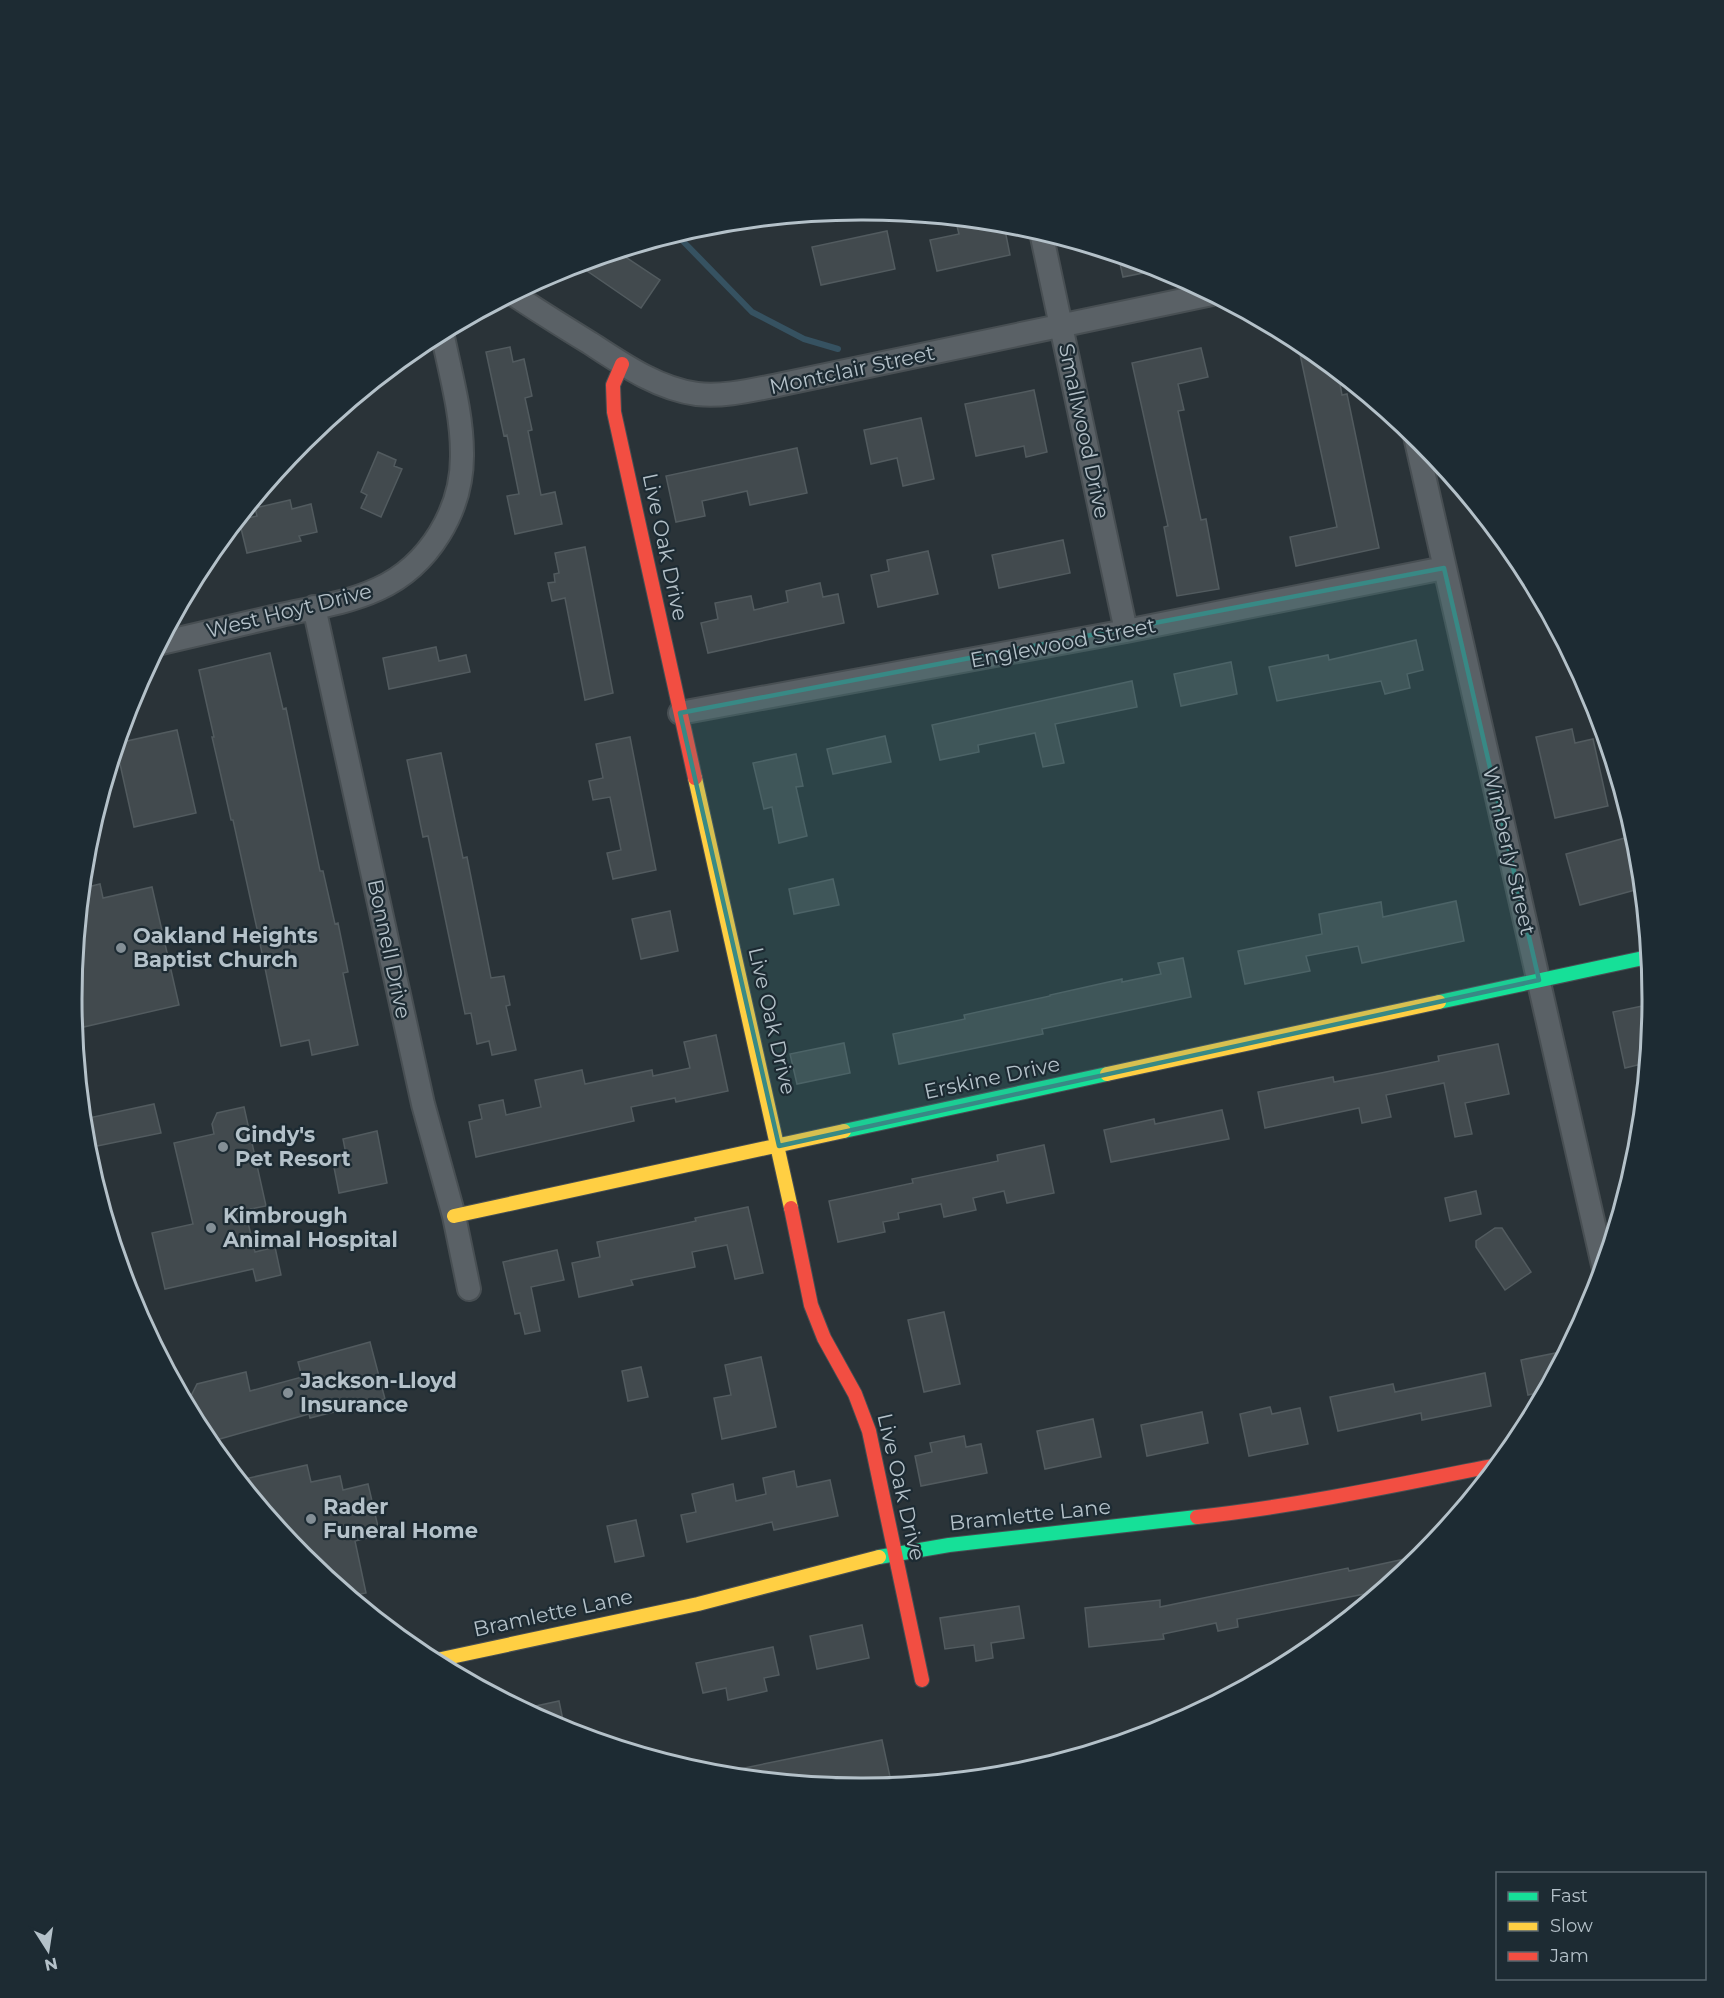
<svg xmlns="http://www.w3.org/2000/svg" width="1724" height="1998" font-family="Montserrat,sans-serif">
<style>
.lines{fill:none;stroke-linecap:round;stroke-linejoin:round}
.stream{stroke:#365261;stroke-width:6}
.building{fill:#424a4e;stroke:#525b5f;stroke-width:1.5}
.street-casing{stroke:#484f53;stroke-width:26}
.fast-casing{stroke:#484f53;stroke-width:16}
.slow-casing{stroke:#484f53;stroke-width:16}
.jam-casing{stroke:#484f53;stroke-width:16}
.street{stroke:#5a6166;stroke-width:22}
.fast{stroke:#16e098;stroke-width:14}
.slow{stroke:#ffcf43;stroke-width:14}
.jam{stroke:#f24e42;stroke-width:14}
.marked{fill:#388985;fill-opacity:0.2;stroke:#388985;stroke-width:4.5;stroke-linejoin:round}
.poi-dot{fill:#848f96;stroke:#1d2b33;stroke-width:2}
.labels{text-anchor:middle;stroke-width:4.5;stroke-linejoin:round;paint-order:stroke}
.street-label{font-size:21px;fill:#b4c1c9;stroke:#1d2b33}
.poi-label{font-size:21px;font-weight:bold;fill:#b4c1c9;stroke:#1d2b33;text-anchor:start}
.rim{fill:none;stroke:#b4c1c9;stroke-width:3}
</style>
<rect width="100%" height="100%" fill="#2a3338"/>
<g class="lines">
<path class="stream" d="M 676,234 L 752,312 L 804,339 L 838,349"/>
</g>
<path class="building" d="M 955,218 L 988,221 L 990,228 L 1004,225 L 1010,255 L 937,271 L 930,240 L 959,234 Z
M 887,231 L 895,269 L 821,285 L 812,247 Z
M 618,252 L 660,280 L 641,308 L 577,264 Z
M 1118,255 L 1129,258 L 1163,269 L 1123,277 Z
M 1297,340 L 1338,372 L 1342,395 L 1347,394 L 1379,548 L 1296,566 L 1290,537 L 1337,527 Z
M 510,347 L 513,362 L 524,359 L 532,396 L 525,398 L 532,430 L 528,431 L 541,495 L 555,492 L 562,524 L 515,534 L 507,496 L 519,494 L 507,435 L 504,436 L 486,352 Z
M 1201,348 L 1208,377 L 1178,384 L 1184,410 L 1178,411 L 1201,520 L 1206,519 L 1219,589 L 1177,596 L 1164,527 L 1168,526 L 1132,363 Z
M 1034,390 L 1047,452 L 1026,457 L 1024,446 L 976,456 L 965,404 Z
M 921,418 L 934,479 L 903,486 L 897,458 L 871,464 L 864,430 Z
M 797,448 L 807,493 L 750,505 L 747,491 L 702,501 L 705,516 L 676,522 L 666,476 Z
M 378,452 L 396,460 L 394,466 L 402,469 L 381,517 L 361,508 L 367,495 L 361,492 Z
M 290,500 L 292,509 L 311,504 L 317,532 L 299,536 L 301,541 L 247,553 L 239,520 L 257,516 L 255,508 Z
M 1063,540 L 1070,573 L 999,588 L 992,555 Z
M 585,547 L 613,693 L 585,700 L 565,598 L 552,601 L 548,583 L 555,582 L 554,574 L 559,573 L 555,553 Z
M 928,551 L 938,594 L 878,607 L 871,575 L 889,571 L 887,560 Z
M 820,583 L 823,597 L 838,594 L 844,623 L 708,653 L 701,623 L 718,619 L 715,603 L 751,596 L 754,610 L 788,602 L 786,591 Z
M 1416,640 L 1423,670 L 1407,674 L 1410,688 L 1385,694 L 1381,681 L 1277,701 L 1269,667 L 1328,655 L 1329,660 Z
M 436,647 L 439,661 L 466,655 L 470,672 L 389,689 L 383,658 Z
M 270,653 L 283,709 L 286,708 L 320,871 L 323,871 L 335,924 L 338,923 L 348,972 L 343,973 L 358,1045 L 312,1055 L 309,1040 L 281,1046 L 257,929 L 233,820 L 231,820 L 219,767 L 212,737 L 214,737 L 199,670 Z
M 1231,662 L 1237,694 L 1181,706 L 1174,674 Z
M 1132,681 L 1137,707 L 1055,724 L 1064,763 L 1043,767 L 1035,733 L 978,745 L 979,752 L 940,760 L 932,725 Z
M 1572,729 L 1575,743 L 1593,739 L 1608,806 L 1555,818 L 1536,737 Z
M 177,730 L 196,813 L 134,827 L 118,755 L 115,753 L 118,743 Z
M 885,736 L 891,762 L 833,774 L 827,749 Z
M 630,737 L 656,870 L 613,879 L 607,853 L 621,850 L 610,797 L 593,800 L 589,781 L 603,778 L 596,744 Z
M 441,753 L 463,858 L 467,857 L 491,978 L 504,976 L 510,1005 L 506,1006 L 516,1050 L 492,1055 L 489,1041 L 477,1044 L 471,1013 L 465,1014 L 428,836 L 423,837 L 407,760 Z
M 796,754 L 803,786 L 796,787 L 807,836 L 779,843 L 772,807 L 764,809 L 753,763 Z
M 1625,838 L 1639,889 L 1580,905 L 1566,854 Z
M 833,879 L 839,905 L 794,914 L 789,889 Z
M 100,884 L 103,898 L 152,887 L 179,1005 L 75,1029 L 72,999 L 83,888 Z
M 1456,901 L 1464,941 L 1362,963 L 1358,946 L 1306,956 L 1310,971 L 1245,984 L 1238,951 L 1322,934 L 1319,914 L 1381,902 L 1383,917 Z
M 670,911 L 678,951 L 641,959 L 632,919 Z
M 1183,958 L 1191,997 L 1042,1029 L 1043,1034 L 899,1064 L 893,1034 L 965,1019 L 964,1015 L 1050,996 L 1050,995 L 1122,979 L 1122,982 L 1161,974 L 1158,963 Z
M 1652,1004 L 1646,1063 L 1625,1068 L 1613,1012 Z
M 716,1035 L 728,1091 L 676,1102 L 675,1098 L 631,1107 L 634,1121 L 476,1157 L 469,1122 L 482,1119 L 479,1105 L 503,1100 L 506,1115 L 541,1107 L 535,1080 L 582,1070 L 585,1084 L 652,1070 L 653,1076 L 690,1068 L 684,1042 Z
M 844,1043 L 850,1073 L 797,1084 L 790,1054 Z
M 1498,1044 L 1509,1094 L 1465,1103 L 1472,1134 L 1455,1137 L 1444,1083 L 1386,1095 L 1391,1117 L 1362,1123 L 1359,1108 L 1265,1128 L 1258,1092 L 1333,1077 L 1334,1082 L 1381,1073 L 1439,1061 L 1438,1056 Z
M 154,1104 L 161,1133 L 87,1148 L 84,1119 Z
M 244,1107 L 266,1206 L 245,1210 L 255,1252 L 275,1247 L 281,1275 L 256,1281 L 253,1269 L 165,1289 L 152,1233 L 193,1224 L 174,1143 L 214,1134 L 212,1124 L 217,1113 Z
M 1222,1110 L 1229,1139 L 1111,1162 L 1104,1130 L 1154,1119 L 1155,1124 Z
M 377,1131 L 387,1183 L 339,1193 L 332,1157 L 346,1154 L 343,1139 Z
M 1044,1145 L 1054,1193 L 1007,1203 L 1004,1191 L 973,1198 L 976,1210 L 944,1217 L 941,1204 L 898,1213 L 899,1219 L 883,1222 L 885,1232 L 838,1242 L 829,1201 L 913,1183 L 912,1179 L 998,1161 L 997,1155 Z
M 1476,1191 L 1481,1214 L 1450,1221 L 1445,1198 Z
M 748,1207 L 763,1273 L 735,1279 L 727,1245 L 692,1252 L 695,1267 L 631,1280 L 633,1285 L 579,1297 L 572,1263 L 600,1257 L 597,1242 L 696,1221 L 695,1218 Z
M 1495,1228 L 1502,1228 L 1531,1272 L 1505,1290 L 1476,1247 L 1476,1241 Z
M 557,1250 L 564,1280 L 531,1287 L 540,1331 L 525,1334 L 520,1313 L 515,1314 L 503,1262 Z
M 944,1312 L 960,1384 L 924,1392 L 908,1320 Z
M 370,1342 L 385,1399 L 310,1418 L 309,1414 L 209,1442 L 187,1404 L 197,1384 L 246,1372 L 250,1391 L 302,1377 L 298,1362 Z
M 1565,1351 L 1544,1391 L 1528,1395 L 1521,1360 Z
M 761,1357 L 776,1427 L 722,1439 L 714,1398 L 731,1395 L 725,1365 Z
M 641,1367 L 648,1397 L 628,1401 L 622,1371 Z
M 1485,1373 L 1491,1406 L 1422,1420 L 1421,1413 L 1338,1431 L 1330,1397 L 1393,1384 L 1395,1392 Z
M 1270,1407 L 1272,1414 L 1300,1408 L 1308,1444 L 1249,1456 L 1240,1414 Z
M 1202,1412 L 1208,1443 L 1147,1456 L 1141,1425 Z
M 1093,1419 L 1101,1457 L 1045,1469 L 1037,1431 Z
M 964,1436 L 966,1447 L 981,1444 L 987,1473 L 921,1486 L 915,1456 L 932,1452 L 930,1443 Z
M 307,1465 L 311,1482 L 340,1476 L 343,1490 L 368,1484 L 380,1535 L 355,1541 L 366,1593 L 350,1596 L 303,1557 L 240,1480 Z
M 794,1471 L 797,1487 L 830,1480 L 838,1516 L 774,1530 L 772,1522 L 687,1542 L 681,1515 L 696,1512 L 692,1494 L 733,1484 L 736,1501 L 766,1494 L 763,1478 Z
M 636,1520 L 644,1556 L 615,1562 L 607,1526 Z
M 1423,1555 L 1380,1591 L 1237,1619 L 1238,1627 L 1218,1631 L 1216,1623 L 1163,1634 L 1164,1639 L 1089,1647 L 1085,1608 L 1160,1600 L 1160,1607 L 1348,1568 L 1349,1571 Z
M 1019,1606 L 1024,1638 L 991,1643 L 993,1658 L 976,1661 L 974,1645 L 945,1649 L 940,1618 Z
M 862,1625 L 869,1658 L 817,1669 L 810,1636 Z
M 773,1647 L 779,1675 L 764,1678 L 767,1691 L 728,1700 L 726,1688 L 703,1693 L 696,1663 Z
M 559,1701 L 565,1730 L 522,1709 Z
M 882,1740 L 892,1786 L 862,1789 L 724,1775 L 724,1772 Z"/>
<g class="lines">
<defs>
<path id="street" d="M 1041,232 L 1126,631
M 513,294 C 538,311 564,327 590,343 C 622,364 658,389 697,394 C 724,397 752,390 778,385 L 1212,294
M 1415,436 L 1603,1265
M 314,607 L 423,1104 L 454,1216 L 469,1289
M 161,643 C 201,634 241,624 281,615 C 313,608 348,603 378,589 C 429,566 463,510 462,453 C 462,413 450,372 442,332
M 680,713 L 1126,631 L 1444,568"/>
<path id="fast" d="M 1439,1002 L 1648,957
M 844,1131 L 1107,1074
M 879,1557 L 949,1545 L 1197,1517"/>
<path id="slow" d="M 695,778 L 791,1208
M 1107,1074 L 1439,1002
M 454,1216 L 844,1131
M 432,1661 L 698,1604 L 879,1557"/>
<path id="jam" d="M 622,364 L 613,385 L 614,412 L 695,778
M 791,1208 L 811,1305 L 824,1338 L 855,1394 L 869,1431 L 922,1680
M 1197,1517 C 1298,1506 1397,1485 1497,1465"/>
</defs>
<use href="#street" class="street-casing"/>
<use href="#fast" class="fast-casing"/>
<use href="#slow" class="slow-casing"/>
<use href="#jam" class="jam-casing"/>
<use href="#street" class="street"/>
<use href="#fast" class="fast"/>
<use href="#slow" class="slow"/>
<use href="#jam" class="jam"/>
</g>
<path class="marked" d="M 1444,568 L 1539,980 L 779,1146 L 680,713 Z"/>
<g class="poi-dot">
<circle cx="121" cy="948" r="6"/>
<circle cx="223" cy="1147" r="6"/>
<circle cx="211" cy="1228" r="6"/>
<circle cx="288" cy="1393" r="6"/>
<circle cx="311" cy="1519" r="6"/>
</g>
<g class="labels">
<g class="street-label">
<text transform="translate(852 370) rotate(-12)" y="7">Montclair Street</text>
<text transform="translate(1084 431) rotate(78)" y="7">Smallwood Drive</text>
<text transform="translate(665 547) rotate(78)" y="7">Live Oak Drive</text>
<text transform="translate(289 611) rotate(-14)" y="7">West Hoyt Drive</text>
<text transform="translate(1063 643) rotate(-11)" y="7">Englewood Street</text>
<text transform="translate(1509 851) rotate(77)" y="7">Wimberly Street</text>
<text transform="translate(389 949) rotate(78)" y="7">Bonnell Drive</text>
<text transform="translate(772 1021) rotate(77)" y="7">Live Oak Drive</text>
<text transform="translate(992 1078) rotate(-12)" y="7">Erskine Drive</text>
<text transform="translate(901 1487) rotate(77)" y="7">Live Oak Drive</text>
<text transform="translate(1030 1515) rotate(-6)" y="7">Bramlette Lane</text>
<text transform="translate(553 1613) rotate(-12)" y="7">Bramlette Lane</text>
</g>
<g class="poi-label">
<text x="133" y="943">Oakland Heights<tspan x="133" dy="24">Baptist Church</tspan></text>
<text x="235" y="1142">Gindy's<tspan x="235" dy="24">Pet Resort</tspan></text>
<text x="223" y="1223">Kimbrough<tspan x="223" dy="24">Animal Hospital</tspan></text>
<text x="300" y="1388">Jackson-Lloyd<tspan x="300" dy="24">Insurance</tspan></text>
<text x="323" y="1514">Rader<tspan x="323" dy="24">Funeral Home</tspan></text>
</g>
</g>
<path d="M0 0H1724V1998H0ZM861 220H863A779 779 0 0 1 1642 999V999A779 779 0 0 1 863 1778H861A779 779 0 0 1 82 999V999A779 779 0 0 1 861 220Z" fill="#1d2b33" fill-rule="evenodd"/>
<path class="rim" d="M861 220H863A779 779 0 0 1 1642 999V999A779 779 0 0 1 863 1778H861A779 779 0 0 1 82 999V999A779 779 0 0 1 861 220Z"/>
<rect x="1496" y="1872" width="210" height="108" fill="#1d2b33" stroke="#59676f" stroke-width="1.5"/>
<rect x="1508" y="1892" width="30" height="9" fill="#16e098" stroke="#59676f" stroke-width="1.5"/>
<text x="1550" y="1902" font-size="18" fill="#b4c1c9">Fast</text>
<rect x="1508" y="1922" width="30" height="9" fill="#ffcf43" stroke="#59676f" stroke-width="1.5"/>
<text x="1550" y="1932" font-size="18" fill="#b4c1c9">Slow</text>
<rect x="1508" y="1952" width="30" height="9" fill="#f24e42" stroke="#59676f" stroke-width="1.5"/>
<text x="1550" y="1962" font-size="18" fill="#b4c1c9">Jam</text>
<g transform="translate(48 1950) rotate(168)" stroke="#1d2b33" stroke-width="4.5" paint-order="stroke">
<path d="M0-4.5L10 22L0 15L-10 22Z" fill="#b4c1c9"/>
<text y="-9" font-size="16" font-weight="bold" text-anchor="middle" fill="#b4c1c9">N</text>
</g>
</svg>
